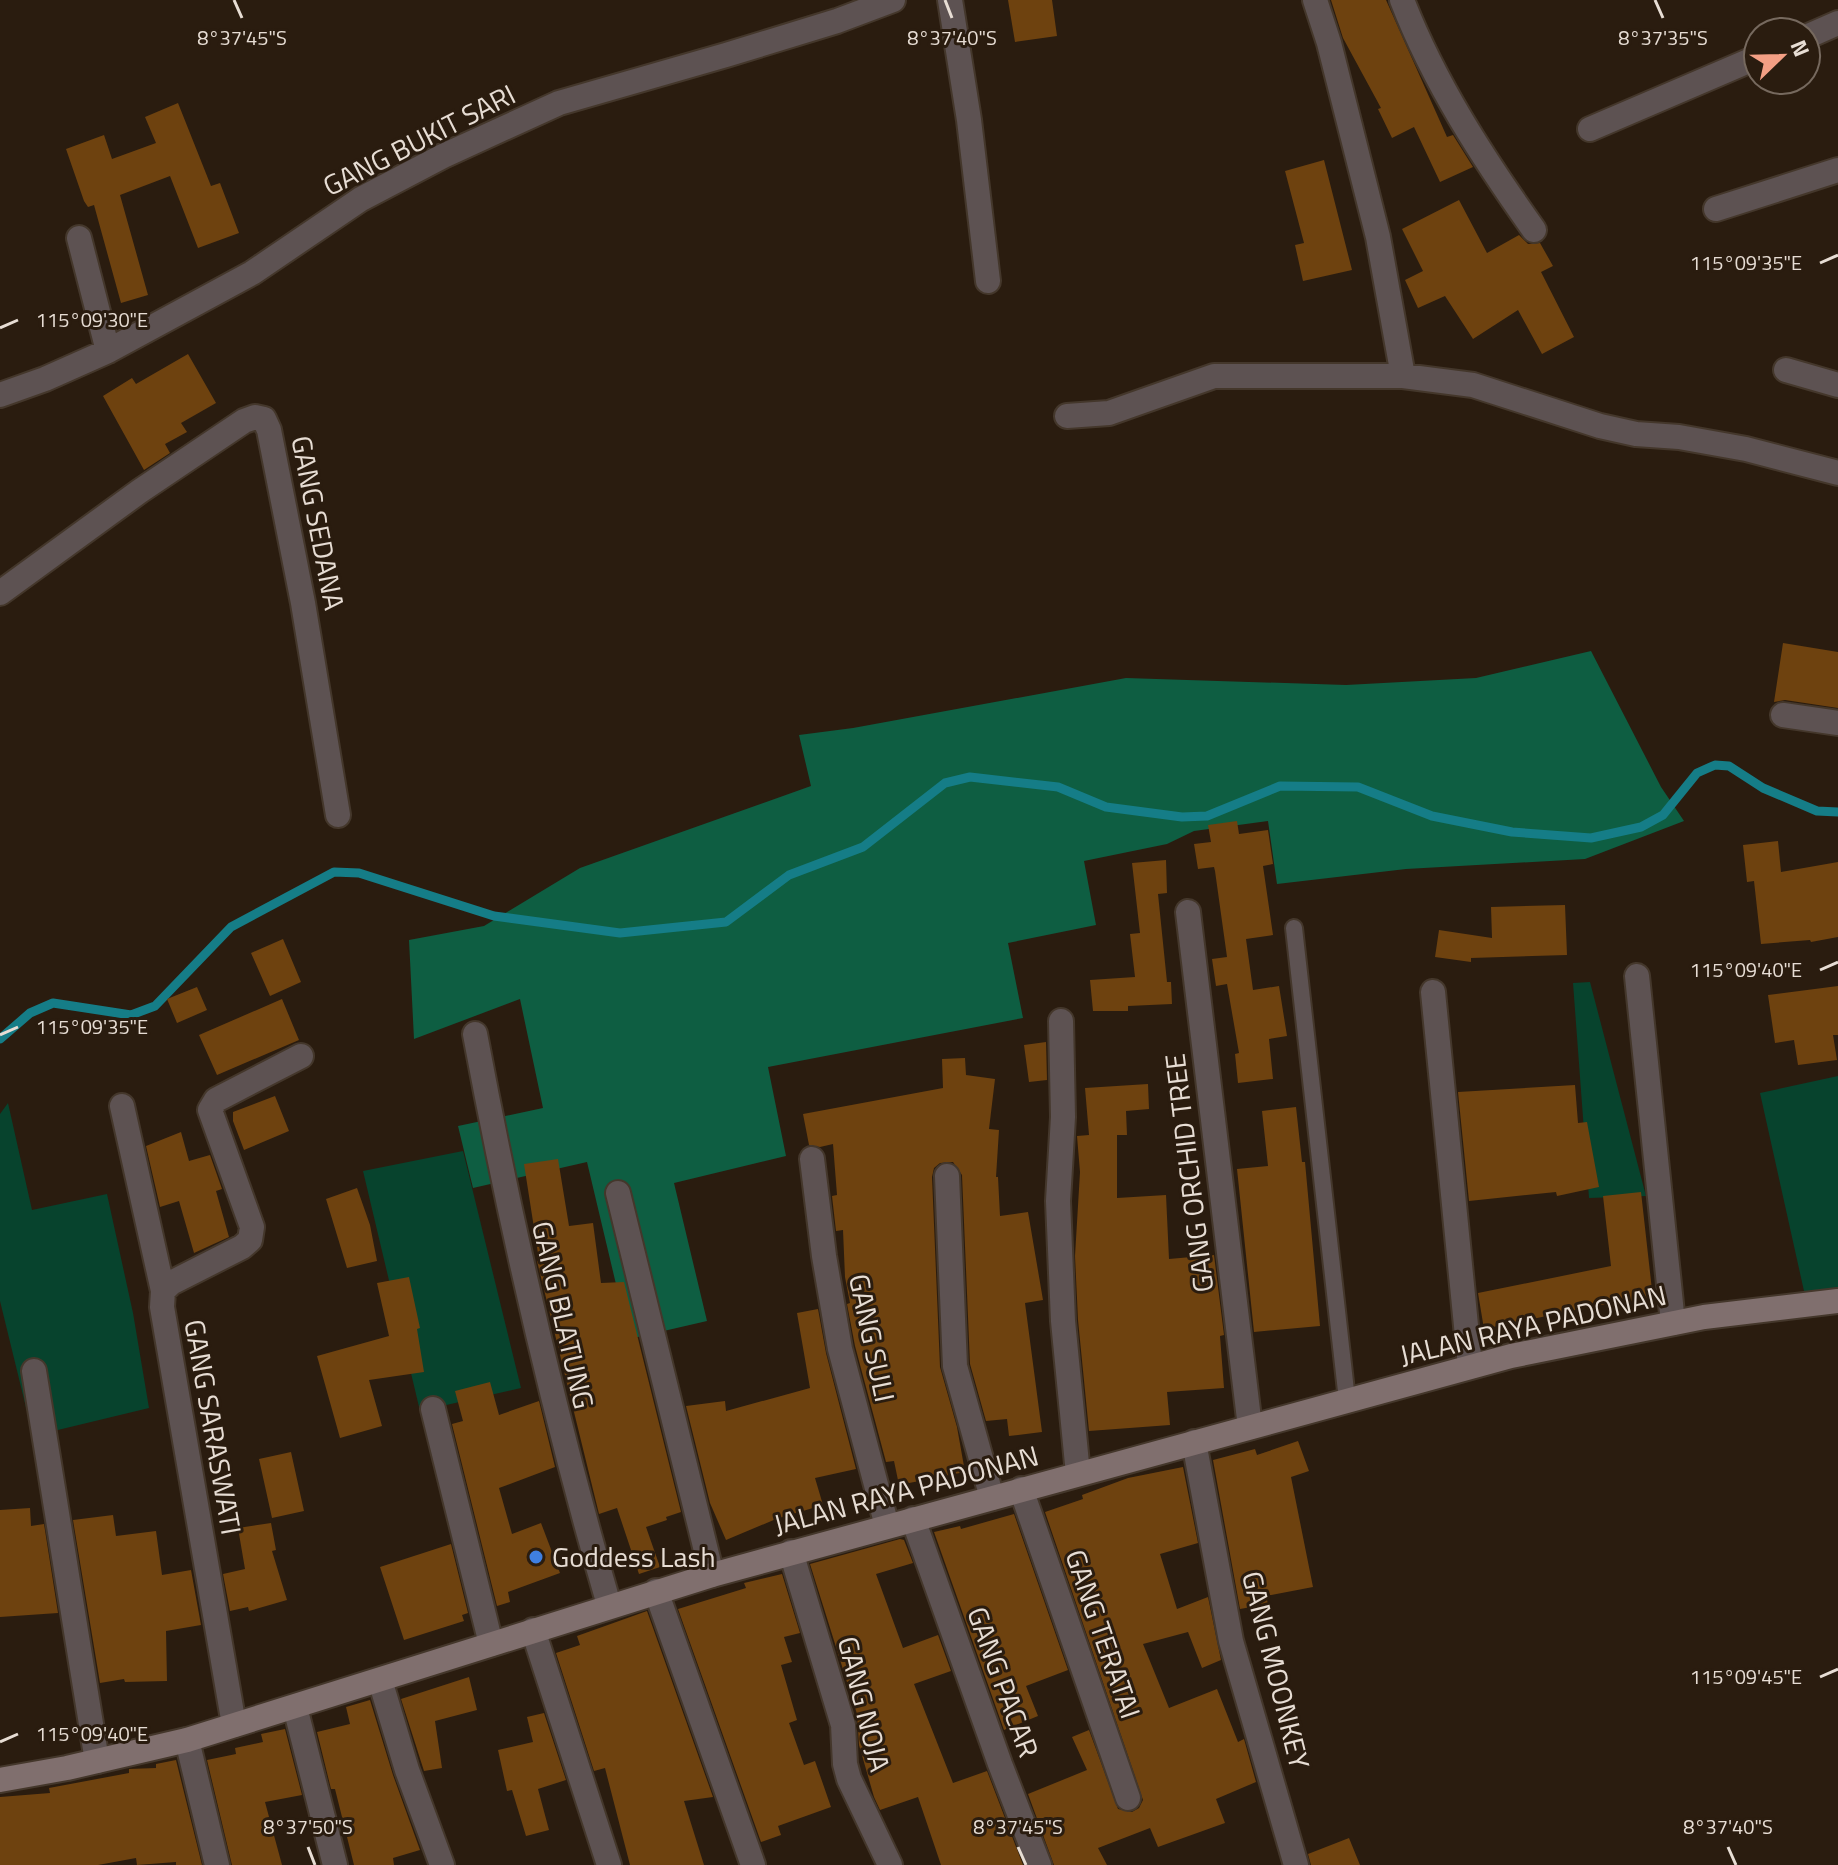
<svg xmlns="http://www.w3.org/2000/svg" width="1838" height="1865" font-family="'Titillium Web',sans-serif">
<style>
.green{fill:#07432d}
.forest{fill:#0e5e42}
.lines{fill:none;stroke-linecap:round;stroke-linejoin:round}
.stream{stroke:#157d87;stroke-width:9}
.building{fill:#6e420f}
.lane-casing{stroke:#44372b;stroke-width:20}
.street-casing{stroke:#44372b;stroke-width:28}
.secondary-casing{stroke:#44372b;stroke-width:28}
.lane{stroke:#5d5252;stroke-width:16}
.street{stroke:#5d5252;stroke-width:24}
.secondary{stroke:#806f6e;stroke-width:24}
.ticks{fill:none;stroke:#e7ddd4;stroke-width:3}
.shop-dot{fill:#3f7fe0;stroke:#2a1c0f;stroke-width:3}
.labels{text-anchor:middle;stroke-width:6;stroke-linejoin:round;paint-order:stroke}
.street-label{font-size:28px;fill:#e7ddd4;stroke:#2a1c0f}
.poi-label{font-size:28px;fill:#e7ddd4;stroke:#2a1c0f;text-anchor:start}
.ticks-label{font-size:20px;text-anchor:middle;fill:#e7ddd4;stroke:#2a1c0f;stroke-width:6;stroke-linejoin:round;paint-order:stroke}
</style>
<rect width="100%" height="100%" fill="#2a1c0f"/>
<path class="green" d="M 1590,982 L 1646,1196 L 1589,1198 L 1573,983 Z
M 1838,1076 L 1838,1312 L 1810,1318 L 1760,1093 Z
M 8,1103 L 32,1210 L 107,1194 L 133,1313 L 149,1408 L 33,1436 L 0,1301 L 0,1114 Z
M 463,1151 L 521,1388 L 420,1411 L 363,1171 Z"/>
<path class="forest" d="M 1591,651 L 1661,787 L 1684,821 L 1585,859 L 1406,869 L 1277,884 L 1268,821 L 1194,831 L 1167,844 L 1084,861 L 1096,925 L 1008,943 L 1023,1018 L 768,1067 L 786,1156 L 674,1183 L 707,1321 L 629,1339 L 587,1162 L 473,1188 L 458,1126 L 543,1108 L 520,999 L 414,1039 L 409,940 L 484,926 L 580,868 L 811,786 L 799,735 L 853,728 L 1126,678 L 1346,685 L 1476,678 Z"/>
<g class="lines">
<path class="stream" d="M 0,1039 L 30,1013 L 53,1003 L 131,1015 L 155,1006 L 231,927 L 334,872 L 359,873 L 494,916 L 620,933 L 726,922 L 789,875 L 863,847 L 945,783 L 970,777 L 1058,787 L 1106,807 L 1182,817 L 1207,816 L 1280,786 L 1358,787 L 1432,816 L 1512,832 L 1591,838 L 1641,827 L 1663,815 L 1697,773 L 1715,765 L 1729,766 L 1763,788 L 1817,811 L 1838,812"/>
</g>
<path class="building" d="M 1008,0 L 1052,0 L 1057,36 L 1015,42 Z
M 1331,0 L 1386,0 L 1447,137 L 1453,135 L 1473,167 L 1440,182 L 1414,127 L 1392,138 L 1378,109 L 1381,108 L 1343,38 Z
M 178,103 L 211,186 L 220,183 L 239,233 L 198,248 L 170,176 L 120,195 L 148,295 L 121,303 L 94,205 L 88,207 L 84,201 L 66,149 L 104,135 L 112,159 L 156,143 L 145,117 Z
M 1324,160 L 1352,270 L 1303,281 L 1295,245 L 1304,243 L 1285,171 Z
M 1459,200 L 1487,253 L 1519,235 L 1528,244 L 1540,243 L 1553,266 L 1541,272 L 1574,337 L 1542,354 L 1518,310 L 1473,339 L 1445,296 L 1418,308 L 1405,280 L 1423,271 L 1402,229 Z
M 188,354 L 216,403 L 181,423 L 187,432 L 165,444 L 170,453 L 144,470 L 103,396 L 132,378 L 136,384 Z
M 1783,643 L 1838,652 L 1838,708 L 1785,700 L 1774,702 Z
M 1237,821 L 1239,834 L 1268,830 L 1273,864 L 1263,866 L 1273,935 L 1246,939 L 1253,990 L 1279,986 L 1287,1036 L 1269,1039 L 1273,1079 L 1238,1083 L 1235,1054 L 1239,1053 L 1227,984 L 1216,986 L 1212,959 L 1227,957 L 1215,871 L 1214,867 L 1198,869 L 1194,844 L 1211,842 L 1208,825 Z
M 1778,841 L 1781,872 L 1838,862 L 1838,937 L 1811,942 L 1810,940 L 1761,944 L 1754,881 L 1747,882 L 1743,845 Z
M 1166,860 L 1167,893 L 1158,894 L 1167,982 L 1171,982 L 1172,1004 L 1128,1006 L 1128,1011 L 1093,1011 L 1090,980 L 1135,977 L 1130,934 L 1140,933 L 1132,863 Z
M 1565,905 L 1567,955 L 1471,958 L 1471,962 L 1435,957 L 1439,930 L 1492,938 L 1491,907 Z
M 283,939 L 301,982 L 270,996 L 251,953 Z
M 1838,986 L 1838,1035 L 1833,1035 L 1837,1060 L 1798,1065 L 1794,1040 L 1775,1043 L 1768,995 Z
M 197,987 L 207,1010 L 177,1023 L 167,999 Z
M 282,999 L 299,1040 L 217,1075 L 199,1035 Z
M 1046,1042 L 1047,1080 L 1029,1082 L 1024,1045 Z
M 965,1058 L 966,1075 L 995,1079 L 989,1129 L 999,1130 L 996,1177 L 998,1177 L 1000,1216 L 1028,1212 L 1043,1300 L 1025,1303 L 1042,1432 L 1009,1436 L 1007,1419 L 986,1421 L 970,1364 L 962,1175 L 953,1162 L 940,1163 L 934,1168 L 932,1177 L 940,1367 L 957,1427 L 965,1472 L 899,1485 L 894,1461 L 886,1462 L 855,1346 L 847,1304 L 850,1303 L 845,1277 L 843,1230 L 836,1231 L 832,1196 L 837,1195 L 833,1144 L 820,1147 L 809,1145 L 803,1114 L 943,1088 L 942,1059 Z
M 1148,1084 L 1149,1109 L 1126,1111 L 1127,1135 L 1117,1135 L 1117,1198 L 1166,1195 L 1169,1259 L 1214,1255 L 1224,1335 L 1220,1336 L 1224,1388 L 1167,1392 L 1170,1425 L 1089,1431 L 1078,1320 L 1075,1256 L 1080,1172 L 1077,1136 L 1089,1135 L 1085,1088 Z
M 1575,1085 L 1578,1123 L 1587,1122 L 1599,1187 L 1557,1196 L 1556,1192 L 1469,1201 L 1458,1092 Z
M 275,1096 L 289,1131 L 244,1150 L 233,1121 L 233,1112 Z
M 1296,1107 L 1302,1162 L 1305,1162 L 1320,1326 L 1254,1332 L 1237,1169 L 1268,1166 L 1262,1111 Z
M 181,1132 L 189,1161 L 210,1155 L 222,1189 L 216,1191 L 229,1237 L 194,1253 L 179,1201 L 160,1207 L 146,1146 Z
M 558,1159 L 569,1226 L 593,1223 L 601,1283 L 624,1282 L 681,1512 L 666,1517 L 667,1520 L 646,1527 L 660,1567 L 639,1574 L 617,1508 L 599,1514 L 537,1261 L 539,1260 L 524,1164 Z
M 357,1188 L 370,1225 L 377,1261 L 347,1268 L 326,1199 Z
M 1641,1192 L 1653,1299 L 1599,1305 L 1484,1329 L 1478,1293 L 1611,1266 L 1603,1196 Z
M 409,1277 L 420,1328 L 417,1329 L 424,1372 L 369,1380 L 382,1426 L 340,1438 L 317,1356 L 389,1336 L 377,1283 Z
M 818,1309 L 826,1353 L 856,1469 L 815,1478 L 823,1505 L 776,1519 L 726,1540 L 710,1503 L 686,1406 L 725,1401 L 726,1411 L 810,1388 L 797,1313 Z
M 490,1382 L 499,1415 L 539,1401 L 555,1467 L 499,1488 L 512,1534 L 541,1523 L 560,1573 L 508,1592 L 510,1602 L 497,1606 L 452,1424 L 463,1421 L 455,1391 Z
M 1298,1441 L 1309,1471 L 1291,1477 L 1313,1587 L 1266,1596 L 1268,1604 L 1240,1609 L 1213,1460 L 1255,1449 L 1257,1455 Z
M 291,1452 L 304,1511 L 272,1518 L 259,1459 Z
M 1183,1467 L 1198,1543 L 1160,1554 L 1177,1609 L 1208,1597 L 1221,1660 L 1202,1668 L 1188,1632 L 1143,1644 L 1169,1708 L 1217,1689 L 1238,1742 L 1244,1739 L 1256,1782 L 1216,1799 L 1225,1823 L 1158,1847 L 1150,1828 L 1098,1848 L 1107,1865 L 1054,1865 L 1028,1794 L 1087,1770 L 1072,1737 L 1089,1730 L 1118,1809 L 1132,1812 L 1139,1808 L 1143,1800 L 1045,1512 L 1083,1499 L 1082,1495 L 1128,1478 Z
M 30,1508 L 31,1526 L 44,1524 L 58,1613 L 0,1617 L 0,1510 Z
M 1014,1514 L 1068,1670 L 1026,1686 L 1038,1716 L 1004,1730 L 934,1532 L 960,1526 L 961,1529 Z
M 113,1515 L 116,1536 L 156,1531 L 162,1575 L 191,1570 L 201,1625 L 166,1631 L 167,1681 L 125,1682 L 124,1679 L 100,1683 L 73,1520 Z
M 271,1523 L 276,1550 L 272,1551 L 287,1600 L 249,1611 L 248,1607 L 230,1611 L 223,1574 L 245,1569 L 238,1528 Z
M 900,1539 L 904,1540 L 913,1563 L 876,1574 L 903,1648 L 938,1635 L 951,1671 L 914,1684 L 953,1783 L 987,1771 L 1023,1865 L 941,1865 L 918,1797 L 880,1810 L 874,1797 L 859,1745 L 857,1714 L 810,1564 Z
M 451,1544 L 468,1613 L 462,1615 L 464,1621 L 404,1640 L 380,1567 Z
M 782,1574 L 800,1633 L 784,1637 L 792,1662 L 781,1665 L 797,1720 L 789,1723 L 804,1765 L 815,1761 L 831,1807 L 778,1826 L 781,1835 L 761,1842 L 678,1609 L 746,1588 L 744,1583 Z
M 647,1611 L 713,1797 L 684,1801 L 704,1865 L 630,1865 L 605,1768 L 594,1771 L 556,1653 L 580,1645 L 577,1636 Z
M 469,1677 L 477,1710 L 435,1721 L 442,1768 L 424,1771 L 401,1699 Z
M 370,1700 L 393,1775 L 420,1850 L 393,1858 L 394,1865 L 354,1865 L 335,1789 L 331,1789 L 317,1732 L 350,1724 L 346,1707 Z
M 544,1713 L 566,1780 L 538,1789 L 549,1830 L 526,1836 L 512,1790 L 507,1791 L 498,1750 L 533,1742 L 527,1717 Z
M 285,1729 L 302,1795 L 265,1802 L 282,1865 L 232,1865 L 207,1760 L 236,1754 L 235,1748 L 263,1742 L 261,1734 Z
M 176,1760 L 202,1865 L 176,1865 L 176,1862 L 137,1865 L 136,1858 L 98,1865 L 0,1865 L 0,1797 L 50,1793 L 49,1788 L 129,1773 L 129,1769 L 156,1768 L 156,1764 Z
M 1349,1838 L 1360,1865 L 1311,1865 L 1308,1854 Z"/>
<g class="lines">
<defs>
<path id="lane" d="M 1294,928 L 1347,1400"/>
<path id="street" d="M 950,0 L 969,120 L 988,281
M 1315,0 L 1329,43 L 1378,237 L 1403,376
M 1402,0 C 1434,83 1483,158 1534,230
M 1806,37 L 1838,23
M 1590,129 L 1758,57
M 1716,209 L 1838,170
M 79,238 L 108,351
M 1786,370 L 1838,385
M 0,395 L 45,379 L 108,351 L 252,273 L 361,199 L 443,156 L 559,103 L 726,55 L 837,21 L 893,0
M 1067,416 L 1109,413 L 1214,376 L 1403,376 L 1473,385 L 1600,426 L 1636,434 L 1679,437 L 1746,449 L 1838,473
M 0,593 L 140,491 L 244,421 L 255,417 L 264,419 L 269,430 L 303,603 L 338,815
M 1783,715 L 1838,723
M 1188,912 L 1250,1427
M 1637,976 L 1673,1323
M 1433,992 L 1470,1366
M 1061,1021 L 1063,1117 L 1058,1201 L 1063,1321 L 1078,1474
M 475,1034 C 511,1227 554,1416 609,1605
M 122,1106 L 163,1291
M 812,1159 L 824,1256 L 840,1349 L 887,1526
M 947,1176 L 955,1366 L 992,1498
M 618,1193 L 712,1575
M 34,1371 L 97,1761
M 433,1409 L 491,1644
M 1194,1442 L 1231,1641 L 1296,1865
M 1021,1489 L 1128,1798
M 913,1519 L 1000,1764 L 1039,1865
M 791,1552 L 843,1725 L 845,1764 L 849,1779 L 890,1865
M 656,1591 L 753,1865
M 533,1630 L 609,1865
M 380,1680 L 407,1770 L 442,1865
M 295,1707 L 335,1865
M 234,1725 L 162,1307 L 163,1291 L 171,1283 L 242,1247 L 250,1240 L 252,1227 L 210,1110 L 216,1100 L 301,1056
M 187,1740 L 217,1865"/>
<path id="secondary" d="M 0,1780 L 67,1768 L 187,1740 L 712,1575 L 1511,1356 L 1704,1317 L 1838,1301"/>
</defs>
<use href="#lane" class="lane-casing"/>
<use href="#street" class="street-casing"/>
<use href="#secondary" class="secondary-casing"/>
<use href="#lane" class="lane"/>
<use href="#street" class="street"/>
<use href="#secondary" class="secondary"/>
</g>
<path class="ticks" d="M 234,0 L 242,18M 945,0 L 952,18M 1655,0 L 1663,18M 1820,263 L 1838,255M 0,328 L 18,320M 1820,970 L 1838,962M 0,1035 L 18,1027M 1820,1677 L 1838,1669M 0,1742 L 18,1734M 308,1847 L 315,1865M 1018,1847 L 1026,1865M 1728,1847 L 1736,1865"/>
<circle class="shop-dot" cx="536" cy="1557" r="8"/>
<g class="labels">
<g class="street-label">
<text transform="translate(419 140) rotate(-27)" y="10">GANG BUKIT SARI</text>
<text transform="translate(318 523) rotate(79)" y="10">GANG SEDANA</text>
<text transform="translate(1189 1173) rotate(-97)" y="10">GANG ORCHID TREE</text>
<text transform="translate(563 1315) rotate(77)" y="10">GANG BLATUNG</text>
<text transform="translate(1533 1325) rotate(-13)" y="10">JALAN RAYA PADONAN</text>
<text transform="translate(872 1338) rotate(78)" y="10">GANG SULI</text>
<text transform="translate(213 1427) rotate(80)" y="10">GANG SARASWATI</text>
<text transform="translate(906 1490) rotate(-15)" y="10">JALAN RAYA PADONAN</text>
<text transform="translate(1103 1634) rotate(71)" y="10">GANG TERATAI</text>
<text transform="translate(1276 1670) rotate(76)" y="10">GANG MOONKEY</text>
<text transform="translate(1003 1682) rotate(70)" y="10">GANG PACAR</text>
<text transform="translate(864 1704) rotate(76)" y="10">GANG NOJA</text>
</g>
<g class="poi-label">
<text x="552" y="1567">Goddess Lash</text>
</g>
</g>
<g class="ticks-label">
<text x="242" y="45">8°37'45"S</text>
<text x="952" y="45">8°37'40"S</text>
<text x="1663" y="45">8°37'35"S</text>
<text x="1746" y="270">115°09'35"E</text>
<text x="92" y="327">115°09'30"E</text>
<text x="1746" y="977">115°09'40"E</text>
<text x="92" y="1034">115°09'35"E</text>
<text x="1746" y="1684">115°09'45"E</text>
<text x="92" y="1741">115°09'40"E</text>
<text x="308" y="1834">8°37'50"S</text>
<text x="1018" y="1834">8°37'45"S</text>
<text x="1728" y="1834">8°37'40"S</text>
</g>
<g transform="translate(1782 56) rotate(67)"><circle r="38" fill="#2a1c0f" stroke="#76695e" stroke-width="2"/>
<path d="M0-6L14 30L0 20L-14 30Z" fill="#f39f84"/>
<text y="-12" font-size="22" font-weight="bold" text-anchor="middle" fill="#e7ddd4">N</text>
</g>
</svg>
